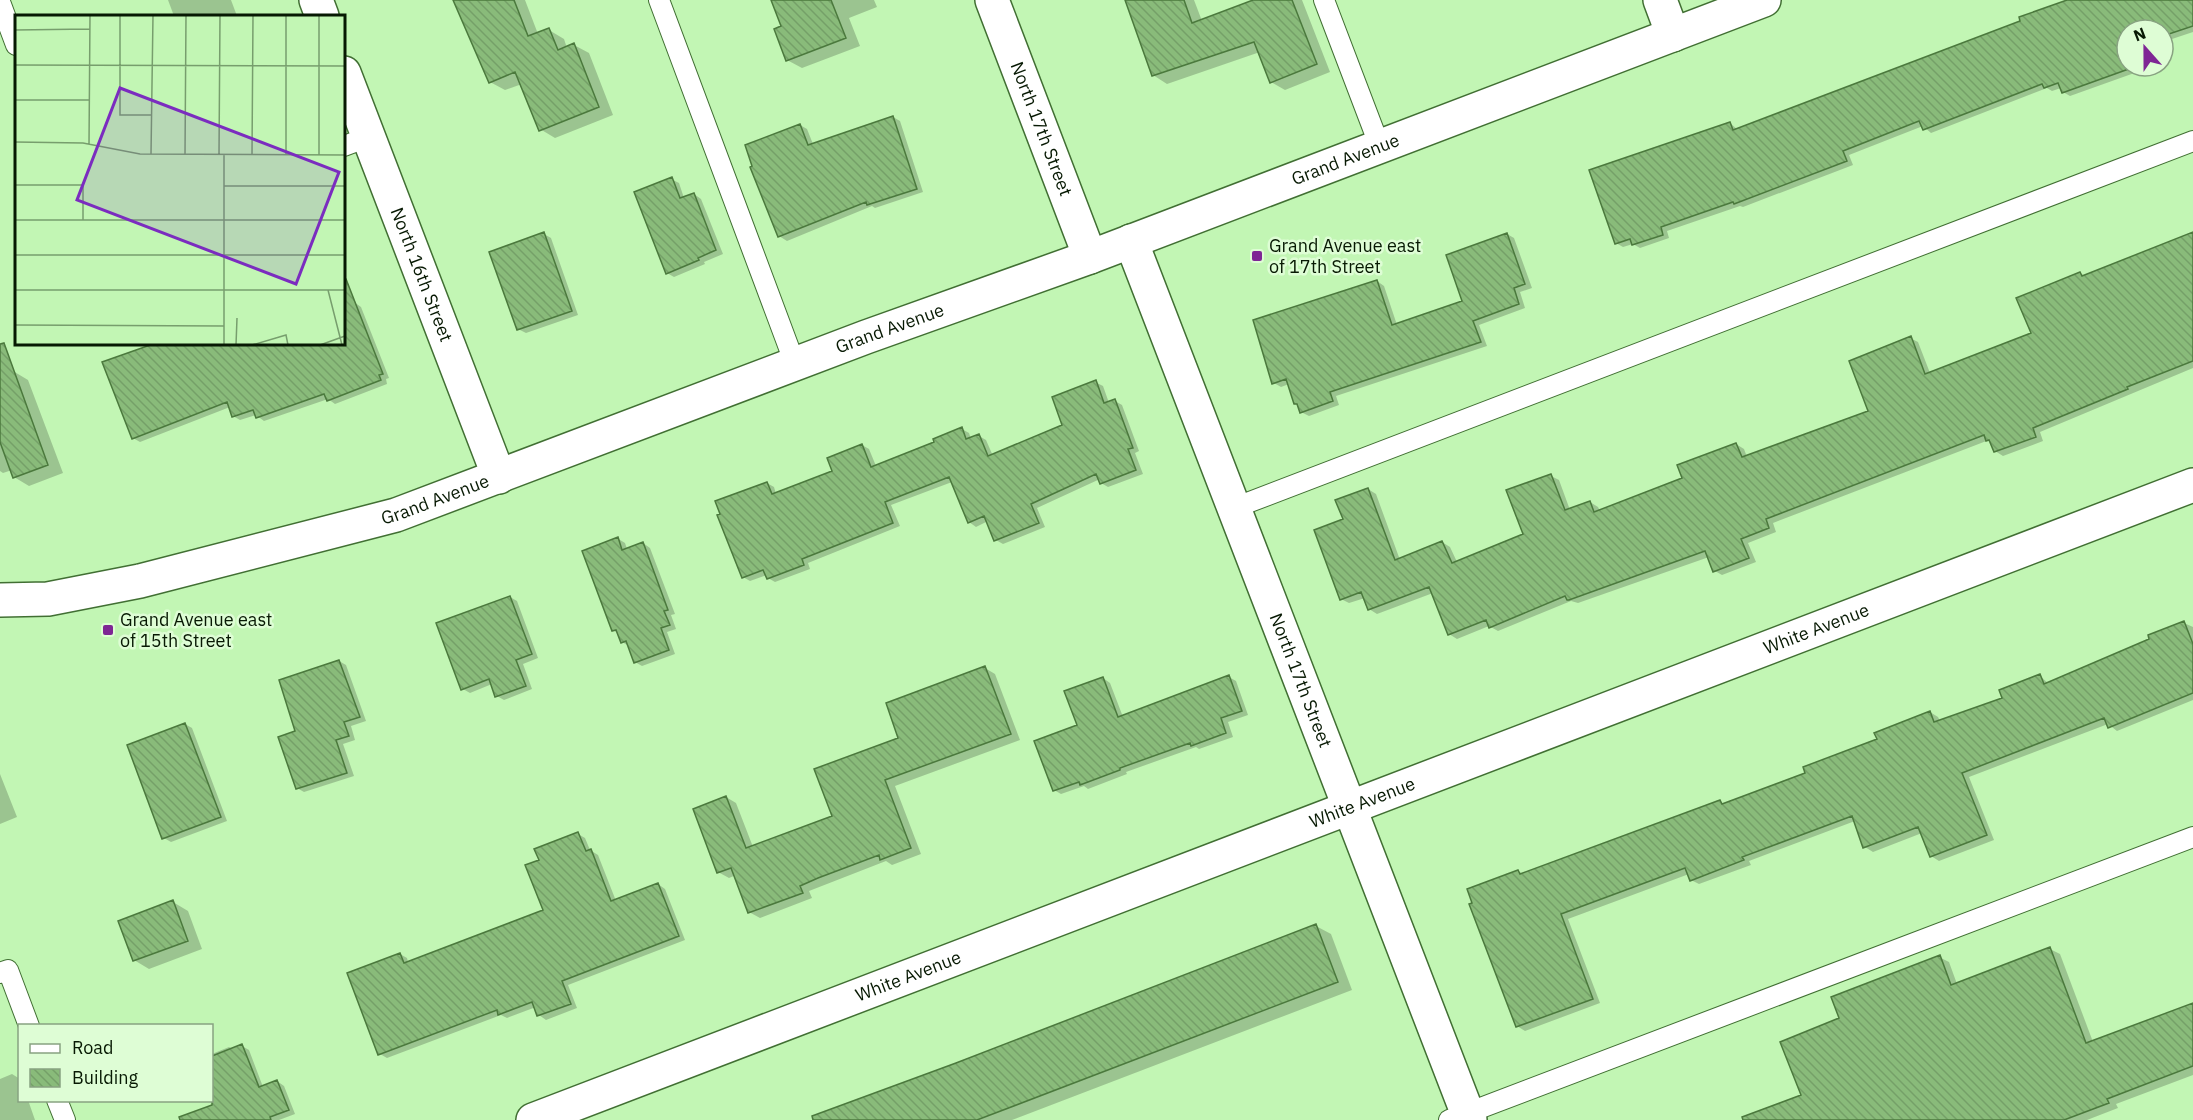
<svg xmlns="http://www.w3.org/2000/svg" width="2193" height="1120" font-family="'IBM Plex Sans',sans-serif">
<style>
.shadow{fill:#0003}
.building{fill:url(#building-back-hatch);stroke:#4b793d;stroke-width:1.5}
.lines{fill:none;stroke-linecap:round;stroke-linejoin:round}
.service-casing{stroke:#416f33;stroke-width:22}
.minor-casing{stroke:#416f33;stroke-width:36}
.tertiary-casing{stroke:#416f33;stroke-width:36}
.service{stroke:#fff;stroke-width:20}
.minor{stroke:#fff;stroke-width:33}
.tertiary{stroke:#fff;stroke-width:33}
.poi-dot{fill:#7e2694;stroke:#defdd5;stroke-width:2}
.labels{text-anchor:middle;stroke-width:5;stroke-linejoin:round;paint-order:stroke}
.street-label{font-size:18px;fill:#071903;stroke:#defdd5}
.poi-label{font-size:18px;fill:#071903;stroke:#defdd5;text-anchor:start}
.inset-road{fill:none;stroke:#779e6d;stroke-width:1.5}
.view{fill:#7b2cbf;fill-opacity:0.15;stroke:#7b2cbf;stroke-width:3}
.inset-edge{fill:none;stroke:#071903;stroke-width:3}
</style>
<defs>
<pattern id="building-back-hatch" width="6" height="6" patternUnits="userSpaceOnUse" patternTransform="scale(1.5)"><rect width="6" height="6" fill="#89bb7a"/><path d="M-1 5l2 2M0 0l6 6M5-1l2 2" fill="none" stroke="#75a068"/></pattern>
</defs>
<rect width="100%" height="100%" fill="#c2f6b4"/>
<path class="shadow" d="M 168,0 L 231,0 L 237,16 L 174,16 Z
M 458,0 L 525,0 L 538,34 L 549,30 L 564,39 L 567,48 L 574,45 L 589,53 L 613,115 L 555,138 L 540,129 L 522,84 L 505,90 L 490,82 Z
M 773,0 L 874,0 L 877,7 L 849,18 L 860,46 L 802,68 L 787,60 L 783,27 Z
M 1132,0 L 1194,0 L 1202,21 L 1257,0 L 1302,0 L 1330,72 L 1285,90 L 1271,82 L 1260,52 L 1167,84 L 1153,75 Z
M 2072,0 L 2193,0 L 2193,32 L 2163,42 L 2163,30 L 2127,30 L 2127,66 L 2154,66 L 2070,96 L 2063,92 L 2061,88 L 2052,91 L 2047,88 L 1931,133 L 1923,126 L 1849,155 L 1853,165 L 1743,207 L 1740,206 L 1667,231 L 1669,238 L 1640,248 L 1633,244 L 1623,247 L 1616,243 L 1730,123 L 1738,130 L 2022,22 Z
M 893,117 L 900,121 L 923,192 L 875,208 L 872,206 L 787,241 L 779,236 L 800,125 L 807,129 L 813,144 Z
M 671,179 L 679,183 L 684,198 L 694,194 L 701,199 L 723,254 L 704,262 L 705,264 L 674,277 L 667,273 Z
M 2193,233 L 2193,368 L 2040,432 L 2043,441 L 2003,456 L 1995,451 L 1989,440 L 1773,523 L 1776,532 L 1748,543 L 1756,562 L 1722,575 L 1715,571 L 1709,557 L 1578,603 L 1571,601 L 1498,631 L 1489,626 L 1457,639 L 1449,634 L 1433,593 L 1377,614 L 1369,609 L 1365,598 L 1349,603 L 1341,599 L 1345,520 L 1368,489 L 1376,494 L 1400,560 L 1442,542 L 1450,547 L 1457,562 L 1525,535 L 1551,476 L 1559,480 L 1570,510 L 1590,502 L 1598,507 L 1600,511 L 1683,479 L 1736,444 L 1744,449 L 1747,457 L 1870,412 L 1910,338 L 1918,342 L 1930,373 L 2032,334 L 2080,273 L 2085,276 Z
M 544,234 L 551,238 L 578,315 L 526,333 L 518,329 Z
M 1507,234 L 1514,238 L 1532,288 L 1520,292 L 1525,308 L 1479,325 L 1487,346 L 1336,396 L 1339,405 L 1309,416 L 1301,412 L 1299,405 L 1295,403 L 1289,384 L 1281,387 L 1274,383 L 1377,281 L 1384,286 L 1397,325 L 1464,302 Z
M 354,302 L 361,307 L 389,378 L 386,379 L 387,384 L 335,404 L 328,399 L 264,421 L 256,415 L 240,420 L 233,416 L 230,407 L 140,442 L 133,438 L 104,363 L 158,344 L 344,344 L 344,307 Z
M 13,371 L 28,380 L 63,473 L 29,486 L 14,477 L 12,470 L 3,473 L 0,471 L 0,376 Z
M 1095,382 L 1103,386 L 1109,403 L 1115,401 L 1122,405 L 1139,451 L 1135,453 L 1143,474 L 1108,487 L 1101,483 L 1100,479 L 1037,508 L 1045,527 L 1003,544 L 996,540 L 988,521 L 976,527 L 969,522 L 952,482 L 891,505 L 900,526 L 808,563 L 810,569 L 775,582 L 768,578 L 767,575 L 750,581 L 743,577 L 767,483 L 774,487 L 776,494 L 834,472 L 862,445 L 869,449 L 876,466 L 936,443 L 962,429 L 969,433 L 971,439 L 979,436 L 986,440 L 993,456 L 1064,426 Z
M 617,538 L 625,543 L 627,549 L 643,543 L 650,548 L 675,614 L 671,615 L 676,629 L 667,632 L 675,654 L 642,666 L 635,662 L 629,646 L 622,642 L 618,633 L 613,630 Z
M 510,597 L 517,601 L 538,658 L 523,664 L 532,689 L 504,700 L 497,696 L 492,684 L 470,693 L 463,689 Z
M 2184,623 L 2193,627 L 2193,700 L 2117,731 L 2108,724 L 1969,777 L 1994,840 L 1939,861 L 1931,856 L 1922,833 L 1873,852 L 1865,847 L 1855,821 L 1749,861 L 1751,865 L 1699,884 L 1691,880 L 1689,874 L 1568,919 L 1600,1003 L 1525,1031 L 1517,1026 L 1518,871 L 1523,874 L 1720,802 L 1725,805 L 1807,774 L 1879,740 L 1930,712 L 1938,717 L 1940,721 L 2003,699 L 2040,676 L 2049,684 L 2151,640 Z
M 339,661 L 346,665 L 366,721 L 351,726 L 355,740 L 343,744 L 354,776 L 304,792 L 297,788 L 297,732 Z
M 985,668 L 995,674 L 1020,740 L 895,786 L 921,854 L 892,865 L 886,861 L 809,891 L 812,898 L 760,918 L 749,912 L 736,875 L 729,878 L 718,872 L 726,797 L 736,803 L 753,847 L 834,817 L 900,739 Z
M 1229,677 L 1236,681 L 1248,715 L 1228,722 L 1233,737 L 1199,749 L 1196,747 L 1126,772 L 1127,774 L 1088,789 L 1084,786 L 1061,794 L 1054,790 L 1079,726 L 1103,678 L 1110,683 L 1123,717 Z
M 185,724 L 192,728 L 227,821 L 171,842 L 164,838 Z
M 0,774 L 17,817 L 0,824 Z
M 578,834 L 585,838 L 590,850 L 598,855 L 616,901 L 658,884 L 665,889 L 685,940 L 568,985 L 577,1008 L 546,1020 L 539,1015 L 536,1007 L 507,1018 L 501,1015 L 387,1058 L 380,1054 L 400,954 L 407,958 L 408,962 L 545,911 L 540,861 Z
M 173,902 L 188,911 L 202,949 L 149,969 L 134,960 Z
M 1316,926 L 1331,934 L 1352,990 L 1012,1120 L 820,1120 L 824,1113 Z
M 2050,949 L 2060,954 L 2093,1042 L 2193,1005 L 2193,1075 L 2116,1104 L 2118,1108 L 2087,1120 L 1759,1120 L 1802,1096 L 1841,1019 L 1939,957 L 1949,962 L 1957,984 Z
M 242,1046 L 249,1050 L 263,1087 L 277,1081 L 284,1086 L 295,1114 L 279,1120 L 224,1120 L 212,1089 L 212,1054 L 229,1047 L 233,1049 Z
M 12,1074 L 20,1079 L 20,1100 L 28,1100 L 35,1120 L 0,1120 L 0,1079 Z"/>
<path class="building" d="M 453,0 L 514,0 L 528,36 L 549,28 L 558,50 L 574,43 L 599,107 L 539,131 L 515,72 L 489,83 Z
M 771,0 L 831,0 L 846,38 L 786,61 L 774,29 L 781,26 Z
M 1125,0 L 1184,0 L 1192,23 L 1253,0 L 1292,0 L 1317,64 L 1270,83 L 1254,42 L 1152,76 Z
M 2067,0 L 2193,0 L 2193,26 L 2163,36 L 2163,30 L 2127,30 L 2127,66 L 2137,66 L 2062,93 L 2058,83 L 2044,88 L 2042,84 L 1923,130 L 1919,121 L 1843,151 L 1847,161 L 1734,204 L 1733,202 L 1661,227 L 1663,235 L 1632,245 L 1630,239 L 1615,244 L 1589,170 L 1730,122 L 1733,130 L 2020,21 L 2019,17 Z
M 893,116 L 917,189 L 867,205 L 866,202 L 778,237 L 750,167 L 752,166 L 745,145 L 800,124 L 808,145 Z
M 672,177 L 680,198 L 694,193 L 716,250 L 698,258 L 699,260 L 666,274 L 634,192 Z
M 544,232 L 572,311 L 517,330 L 489,252 Z
M 2193,232 L 2193,361 L 2127,387 L 2128,389 L 2033,428 L 2036,437 L 1994,452 L 1989,440 L 1986,441 L 1984,435 L 1766,519 L 1769,528 L 1741,539 L 1749,558 L 1713,572 L 1705,551 L 1569,600 L 1567,600 L 1565,596 L 1489,628 L 1486,620 L 1448,635 L 1429,587 L 1368,610 L 1361,592 L 1340,600 L 1314,530 L 1343,519 L 1335,500 L 1368,488 L 1395,560 L 1442,541 L 1452,563 L 1523,534 L 1506,490 L 1551,474 L 1565,510 L 1590,501 L 1594,512 L 1682,478 L 1677,465 L 1736,443 L 1742,457 L 1868,411 L 1849,361 L 1911,336 L 1925,374 L 2031,333 L 2016,298 L 2080,272 L 2082,276 Z
M 1507,233 L 1525,284 L 1514,288 L 1519,304 L 1473,321 L 1481,342 L 1330,392 L 1333,401 L 1300,413 L 1297,404 L 1294,404 L 1286,379 L 1272,384 L 1253,320 L 1377,280 L 1392,325 L 1462,301 L 1446,255 Z
M 344,279 L 346,279 L 383,374 L 379,375 L 381,380 L 327,401 L 324,394 L 256,418 L 253,410 L 232,417 L 227,402 L 132,439 L 102,362 L 153,344 L 344,344 Z
M 4,343 L 48,465 L 13,478 L 0,442 L 0,344 Z
M 1096,380 L 1104,403 L 1115,399 L 1133,448 L 1128,449 L 1136,470 L 1100,484 L 1096,474 L 1031,504 L 1039,523 L 994,541 L 984,516 L 968,523 L 949,477 L 885,502 L 893,523 L 802,559 L 804,565 L 767,579 L 763,570 L 742,578 L 717,515 L 720,514 L 715,501 L 767,482 L 772,494 L 832,471 L 827,458 L 862,444 L 871,467 L 934,442 L 933,439 L 962,427 L 966,439 L 979,434 L 988,456 L 1062,425 L 1052,397 Z
M 618,537 L 622,550 L 643,542 L 668,610 L 664,611 L 670,625 L 661,628 L 669,650 L 634,663 L 626,641 L 621,643 L 616,630 L 612,631 L 582,551 Z
M 510,596 L 532,654 L 516,660 L 526,686 L 495,697 L 489,679 L 461,690 L 436,623 Z
M 2184,621 L 2193,644 L 2193,693 L 2108,728 L 2104,718 L 1962,773 L 1987,835 L 1930,857 L 1918,827 L 1863,848 L 1852,816 L 1742,857 L 1744,860 L 1690,881 L 1685,868 L 1561,914 L 1593,999 L 1516,1027 L 1469,904 L 1472,903 L 1467,889 L 1518,870 L 1520,874 L 1720,800 L 1722,804 L 1805,773 L 1803,767 L 1877,739 L 1874,733 L 1930,711 L 1934,722 L 2002,698 L 1999,690 L 2040,674 L 2044,684 L 2149,639 L 2148,635 Z
M 339,660 L 360,717 L 344,722 L 349,736 L 336,740 L 347,773 L 296,789 L 278,737 L 295,731 L 279,680 Z
M 985,666 L 1011,734 L 885,780 L 911,848 L 880,860 L 879,855 L 818,878 L 800,886 L 803,893 L 748,913 L 731,868 L 717,873 L 693,809 L 726,796 L 746,848 L 832,816 L 814,769 L 898,738 L 886,703 Z
M 1229,675 L 1242,711 L 1221,718 L 1226,733 L 1191,746 L 1190,743 L 1120,768 L 1120,770 L 1080,785 L 1079,782 L 1053,791 L 1034,741 L 1077,725 L 1064,691 L 1103,677 L 1118,717 Z
M 185,723 L 221,817 L 162,839 L 127,745 Z
M 578,832 L 586,851 L 591,849 L 611,901 L 658,883 L 679,936 L 562,981 L 571,1004 L 537,1016 L 532,1002 L 498,1015 L 497,1010 L 378,1055 L 347,973 L 400,953 L 404,963 L 543,910 L 525,865 L 539,860 L 534,849 Z
M 173,900 L 188,941 L 133,961 L 118,921 Z
M 1316,924 L 1338,982 L 977,1120 L 813,1120 L 812,1116 L 956,1063 Z
M 2050,947 L 2086,1043 L 2193,1003 L 2193,1066 L 2107,1099 L 2109,1103 L 2064,1120 L 1743,1120 L 1742,1117 L 1801,1095 L 1780,1042 L 1839,1018 L 1831,997 L 1940,955 L 1951,985 Z
M 242,1044 L 259,1087 L 277,1080 L 289,1110 L 270,1117 L 271,1120 L 180,1120 L 179,1117 L 212,1105 L 212,1056 Z"/>
<g class="lines">
<defs>
<path id="service" d="M 659,0 L 795,364
M 1324,0 L 1380,147
M 0,2 L 16,45
M 344,146 L 368,137
M 1234,508 L 2193,141
M 0,973 L 8,970 L 29,1026
M 57,1100 L 65,1120
M 1449,1120 L 2193,837"/>
<g id="minor">
<path d="M 316,0 L 322,16"/>
<path id="s1" d="M 992,0 L 1090,257"/>
<path d="M 1660,0 L 1673,35"/>
<path id="s2" d="M 344,73 L 499,477"/>
<path id="s3" d="M 1131,241 L 1470,1120"/>
<path id="s4" d="M 533,1120 L 2193,485"/>
</g>
<g id="tertiary">
<path id="s5" d="M 0,600 L 48,599 L 140,581 L 396,515 L 866,337 L 1090,257 L 1764,0"/>
</g>
</defs>
<use href="#service" class="service-casing"/>
<use href="#minor" class="minor-casing"/>
<use href="#tertiary" class="tertiary-casing"/>
<use href="#service" class="service"/>
<use href="#minor" class="minor"/>
<use href="#tertiary" class="tertiary"/>
</g>
<g class="poi-dot">
<rect x="1251" y="250" width="12" height="12" rx="3"/>
<rect x="102" y="624" width="12" height="12" rx="3"/>
</g>
<g class="labels">
<g class="street-label">
<text dy="6" stroke="none"><textPath href="#s1" startOffset="138">North 17th Street</textPath></text>
<text dy="6" stroke="none"><textPath href="#s5" startOffset="1420">Grand Avenue</textPath></text>
<text dy="6" stroke="none"><textPath href="#s2" startOffset="216">North 16th Street</textPath></text>
<text dy="6" stroke="none"><textPath href="#s5" startOffset="934">Grand Avenue</textPath></text>
<text dy="6" stroke="none"><textPath href="#s5" startOffset="448">Grand Avenue</textPath></text>
<text dy="6" stroke="none"><textPath href="#s4" startOffset="1374">White Avenue</textPath></text>
<text dy="6" stroke="none"><textPath href="#s3" startOffset="471">North 17th Street</textPath></text>
<text dy="6" stroke="none"><textPath href="#s4" startOffset="888">White Avenue</textPath></text>
<text dy="6" stroke="none"><textPath href="#s4" startOffset="402">White Avenue</textPath></text>
</g>
<g class="poi-label">
<text x="1269" y="252">Grand Avenue east<tspan x="1269" dy="21">of 17th Street</tspan></text>
<text x="120" y="626">Grand Avenue east<tspan x="120" dy="21">of 15th Street</tspan></text>
</g>
</g>
<g transform="translate(15 15)">
<rect width="330" height="330" fill="#c2f6b4"/>
<path class="inset-road" d="M 105,0 L 105,100 L 136,100M 0,15 L 75,14M 0,50 L 330,51M 0,85 L 75,85M 0,127 L 68,128 L 125,139 L 330,140M 74,130 L 75,0M 136,139 L 138,0M 170,140 L 171,0M 204,140 L 205,0M 209,140 L 209,330M 237,140 L 238,0M 271,140 L 271,0M 304,140 L 304,0M 0,170 L 68,170 L 68,205M 209,171 L 330,171M 0,205 L 330,205M 0,240 L 330,240M 0,275 L 330,275M 313,275 L 327,330M 0,310 L 209,311M 221,330 L 222,303M 237,330 L 271,320 L 273,330M 305,330 L 330,321"/>
<path class="view" d="M 105,73 L 324,157 L 281,269 L 62,185 Z"/>
<rect width="330" height="330" class="inset-edge"/>
</g>
<rect x="18" y="1024" width="195" height="78" fill="#defdd5" stroke="#88a281" stroke-width="1.5"/>
<rect x="30" y="1044" width="30" height="9" fill="#ffffff" stroke="#88a281" stroke-width="1.5"/>
<text x="72" y="1054" font-size="18" fill="#071903">Road</text>
<rect x="30" y="1069" width="30" height="18" fill="url(#building-back-hatch)" stroke="#88a281" stroke-width="1.5"/>
<text x="72" y="1084" font-size="18" fill="#071903">Building</text>
<g transform="translate(2145 48) rotate(339)"><circle r="28" fill="#defdd5" stroke="#88a281" stroke-width="1.5"/>
<path d="M0-4.5L10 22L0 15L-10 22Z" fill="#7e2694"/>
<text y="-9" font-size="16" font-weight="bold" text-anchor="middle" fill="#071903">N</text>
</g>
</svg>
